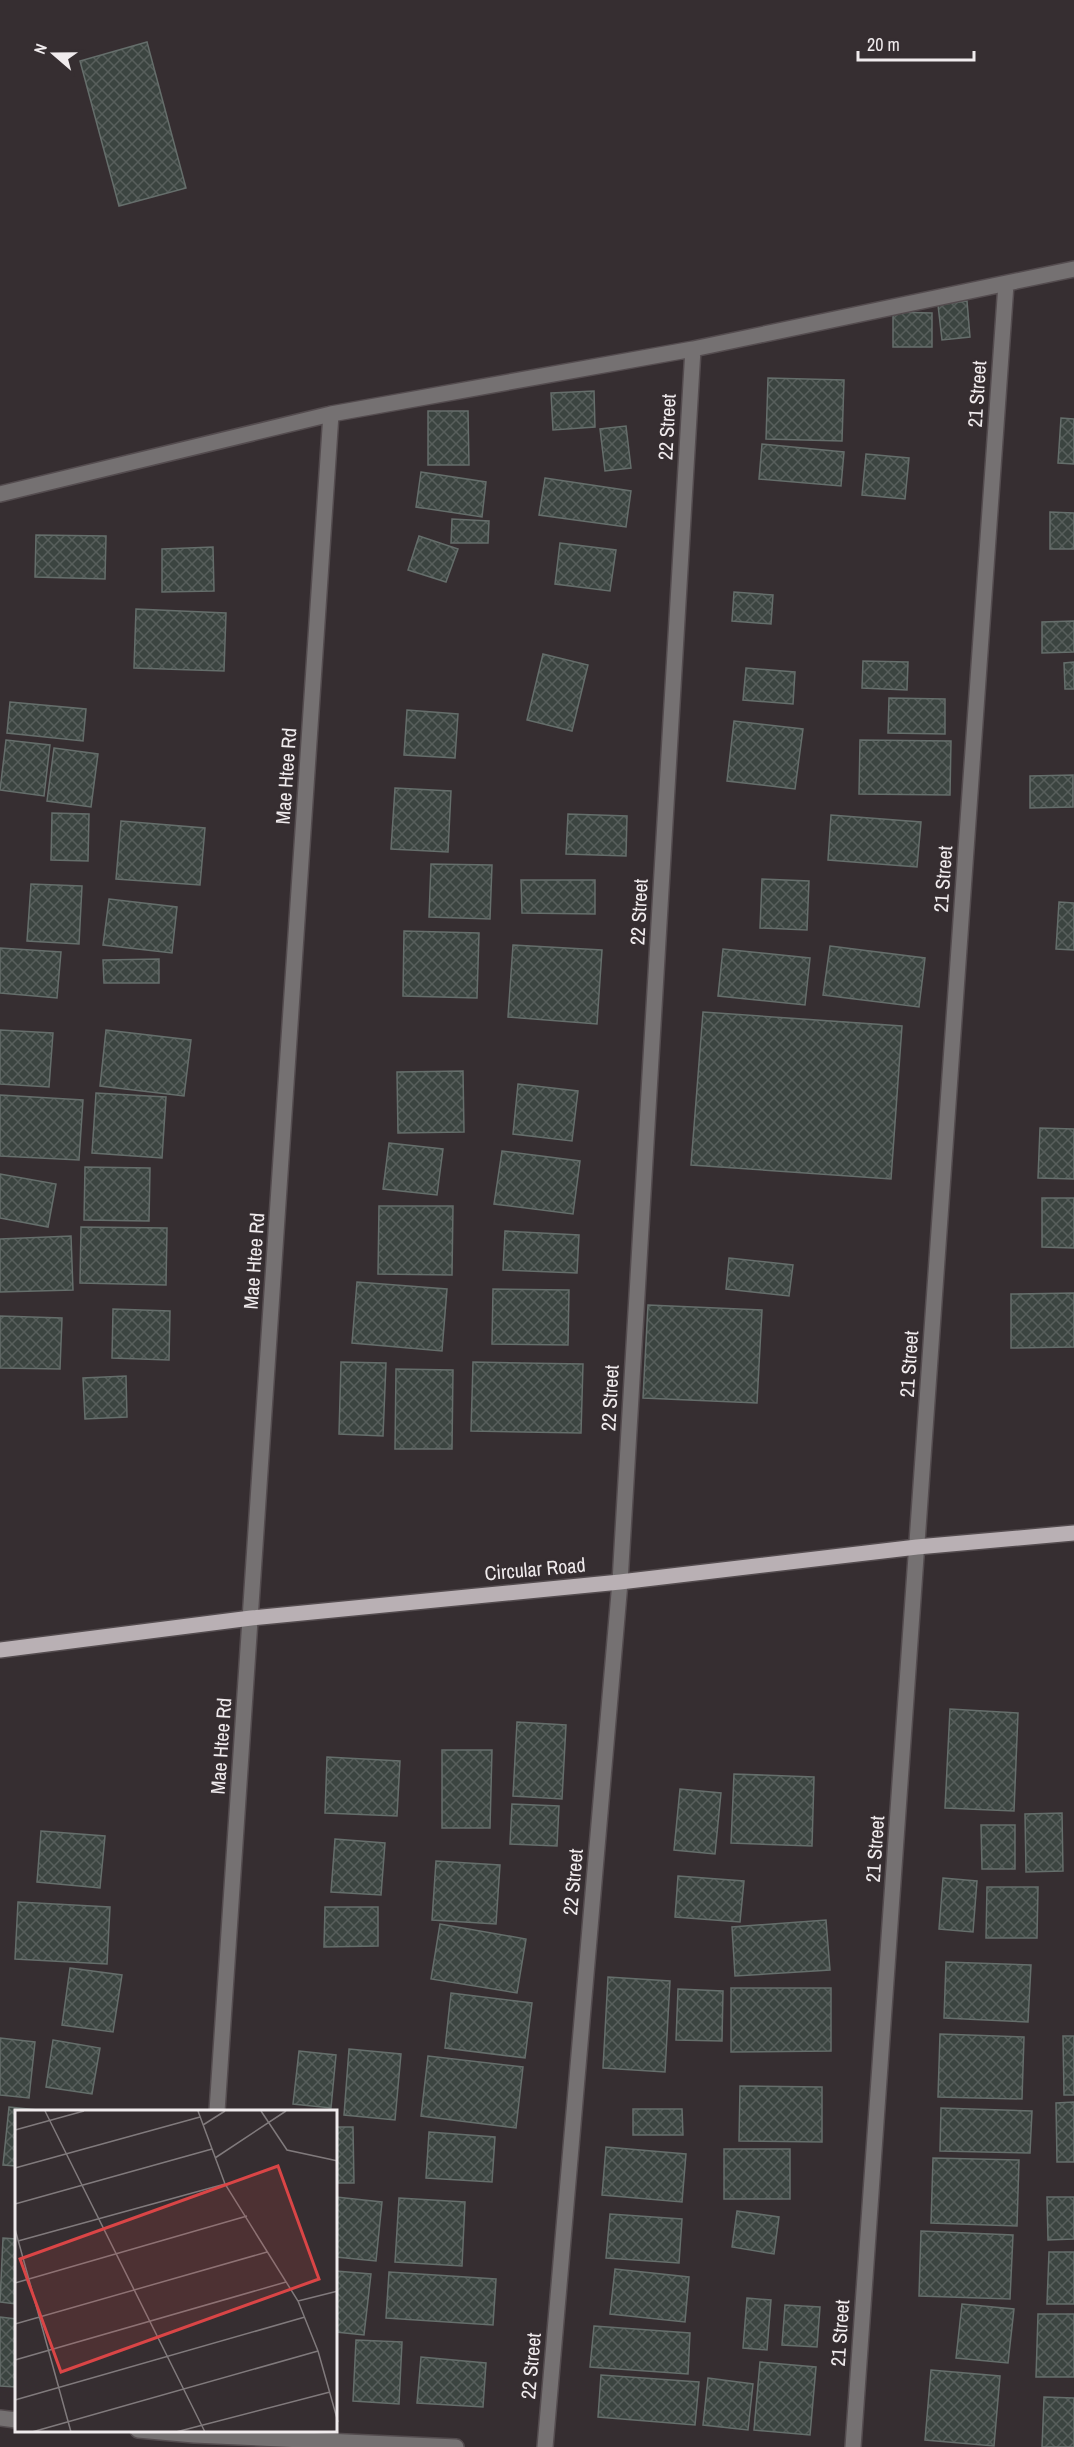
<svg xmlns="http://www.w3.org/2000/svg" width="1074" height="2447" font-family="'Archivo Narrow',sans-serif">
<style>
.building{fill:url(#building-cross-hatch);stroke:#656e6b;stroke-width:1.5}
.lines{fill:none;stroke-linecap:round;stroke-linejoin:round}
.minor-casing{stroke:#544c4f;stroke-width:18}
.major-casing{stroke:#544c4f;stroke-width:18}
.minor{stroke:#757172;stroke-width:15}
.major{stroke:#b9b0b4;stroke-width:15}
.labels{text-anchor:middle;stroke-width:4.5;stroke-linejoin:round;paint-order:stroke}
.street-label{font-size:20px;fill:#f0ebed;stroke:#362e31}
.inset-road{fill:none;stroke:#807a7c;stroke-width:1.5}
.view{fill:#da4546;fill-opacity:0.15;stroke:#da4546;stroke-width:3}
.inset-edge{fill:none;stroke:#f0ebed;stroke-width:3}
</style>
<defs>
<pattern id="building-cross-hatch" width="8" height="8" patternUnits="userSpaceOnUse" patternTransform="scale(1.5)"><rect width="8" height="8" fill="#3b4440"/><path d="M0 0l8 8M0 8l8-8" fill="none" stroke="#585f5c"/></pattern>
</defs>
<rect width="100%" height="100%" fill="#362e31"/>
<path class="building" d="M 147,42 L 186,188 L 119,206 L 80,61 Z
M 967,301 L 970,337 L 942,340 L 938,305 Z
M 893,312 L 932,313 L 932,347 L 893,347 Z
M 768,378 L 844,380 L 842,441 L 766,439 Z
M 594,391 L 595,427 L 553,430 L 551,393 Z
M 428,411 L 468,411 L 469,465 L 428,465 Z
M 1061,418 L 1074,419 L 1074,464 L 1058,463 Z
M 626,426 L 631,468 L 605,471 L 600,429 Z
M 762,444 L 844,452 L 841,486 L 759,479 Z
M 866,454 L 909,458 L 905,499 L 862,495 Z
M 421,472 L 486,482 L 482,517 L 416,507 Z
M 545,478 L 631,491 L 626,527 L 539,515 Z
M 1050,512 L 1074,513 L 1074,549 L 1050,549 Z
M 452,519 L 489,521 L 488,543 L 451,543 Z
M 36,535 L 106,536 L 105,579 L 35,577 Z
M 419,536 L 458,549 L 446,582 L 408,570 Z
M 560,543 L 616,550 L 610,591 L 555,584 Z
M 213,547 L 214,591 L 162,592 L 162,549 Z
M 734,592 L 773,595 L 771,624 L 732,621 Z
M 136,609 L 226,613 L 224,671 L 134,668 Z
M 1074,621 L 1074,652 L 1042,653 L 1042,622 Z
M 543,654 L 588,665 L 572,731 L 527,720 Z
M 863,661 L 908,662 L 907,690 L 862,688 Z
M 1074,662 L 1074,689 L 1065,689 L 1064,663 Z
M 746,668 L 795,672 L 793,704 L 743,700 Z
M 889,698 L 945,699 L 945,734 L 888,733 Z
M 10,702 L 86,709 L 83,741 L 7,733 Z
M 407,710 L 458,714 L 455,758 L 404,755 Z
M 734,721 L 803,729 L 795,789 L 727,781 Z
M 6,740 L 50,745 L 44,796 L 0,790 Z
M 860,740 L 951,741 L 950,795 L 859,794 Z
M 54,748 L 98,754 L 91,807 L 47,801 Z
M 1073,775 L 1073,807 L 1030,808 L 1030,776 Z
M 395,788 L 451,791 L 448,852 L 391,849 Z
M 52,813 L 89,814 L 88,861 L 51,860 Z
M 568,814 L 627,816 L 626,856 L 566,854 Z
M 831,815 L 921,822 L 917,867 L 828,860 Z
M 121,821 L 205,828 L 200,885 L 116,879 Z
M 431,864 L 492,865 L 490,919 L 429,917 Z
M 762,879 L 809,881 L 807,930 L 760,928 Z
M 521,880 L 595,880 L 595,914 L 522,913 Z
M 31,884 L 82,886 L 79,944 L 27,941 Z
M 109,899 L 177,907 L 172,953 L 103,945 Z
M 1059,902 L 1074,903 L 1074,950 L 1056,949 Z
M 404,931 L 479,933 L 477,998 L 403,996 Z
M 513,945 L 602,950 L 597,1024 L 508,1017 Z
M 830,946 L 925,958 L 919,1007 L 823,995 Z
M 0,948 L 61,952 L 57,998 L 0,993 Z
M 723,949 L 810,958 L 805,1005 L 718,996 Z
M 159,959 L 159,983 L 104,983 L 103,960 Z
M 703,1012 L 902,1026 L 891,1179 L 691,1165 Z
M 0,1030 L 53,1033 L 49,1087 L 0,1084 Z
M 106,1030 L 191,1040 L 184,1096 L 100,1086 Z
M 463,1071 L 464,1132 L 398,1133 L 397,1072 Z
M 518,1084 L 578,1091 L 572,1141 L 513,1134 Z
M 96,1093 L 166,1097 L 162,1158 L 92,1153 Z
M 0,1095 L 83,1100 L 79,1160 L 0,1156 Z
M 1040,1128 L 1074,1129 L 1074,1179 L 1038,1178 Z
M 389,1143 L 443,1149 L 437,1195 L 383,1189 Z
M 502,1151 L 580,1161 L 573,1214 L 494,1204 Z
M 85,1167 L 150,1168 L 149,1221 L 84,1220 Z
M 0,1174 L 56,1184 L 48,1227 L 0,1218 Z
M 1042,1198 L 1074,1198 L 1074,1248 L 1042,1247 Z
M 379,1206 L 453,1206 L 452,1275 L 378,1274 Z
M 81,1227 L 167,1228 L 166,1285 L 80,1283 Z
M 505,1231 L 579,1235 L 577,1273 L 503,1270 Z
M 71,1236 L 73,1290 L 0,1292 L 0,1239 Z
M 729,1258 L 793,1265 L 789,1296 L 726,1289 Z
M 357,1282 L 447,1289 L 442,1351 L 352,1343 Z
M 493,1289 L 569,1290 L 568,1345 L 492,1344 Z
M 1074,1293 L 1074,1347 L 1011,1348 L 1011,1294 Z
M 648,1305 L 762,1310 L 757,1403 L 643,1398 Z
M 113,1309 L 170,1311 L 169,1360 L 112,1358 Z
M 0,1316 L 62,1318 L 60,1369 L 0,1368 Z
M 341,1362 L 386,1363 L 383,1436 L 339,1434 Z
M 473,1362 L 583,1364 L 581,1433 L 471,1431 Z
M 396,1369 L 453,1370 L 452,1449 L 395,1449 Z
M 126,1376 L 127,1417 L 85,1419 L 83,1378 Z
M 950,1709 L 1018,1713 L 1014,1811 L 945,1808 Z
M 517,1722 L 566,1725 L 562,1799 L 513,1796 Z
M 442,1750 L 492,1750 L 490,1828 L 442,1828 Z
M 327,1757 L 400,1761 L 397,1816 L 325,1813 Z
M 734,1774 L 814,1777 L 812,1846 L 731,1843 Z
M 680,1789 L 721,1793 L 715,1854 L 674,1850 Z
M 512,1804 L 559,1806 L 557,1846 L 510,1844 Z
M 1062,1813 L 1063,1871 L 1026,1872 L 1025,1814 Z
M 981,1825 L 1015,1825 L 1015,1869 L 982,1869 Z
M 41,1831 L 105,1836 L 100,1888 L 37,1882 Z
M 335,1839 L 385,1843 L 381,1895 L 331,1892 Z
M 436,1861 L 500,1865 L 496,1924 L 432,1920 Z
M 678,1876 L 744,1881 L 740,1922 L 675,1917 Z
M 943,1878 L 977,1881 L 973,1932 L 939,1929 Z
M 987,1887 L 1038,1887 L 1037,1938 L 986,1938 Z
M 18,1902 L 110,1907 L 107,1964 L 15,1959 Z
M 325,1907 L 378,1907 L 378,1946 L 324,1947 Z
M 826,1920 L 830,1970 L 735,1976 L 732,1927 Z
M 440,1924 L 526,1939 L 517,1993 L 431,1979 Z
M 946,1962 L 1031,1965 L 1028,2022 L 944,2018 Z
M 70,1968 L 122,1975 L 113,2032 L 62,2025 Z
M 608,1977 L 670,1981 L 665,2072 L 603,2068 Z
M 731,1988 L 831,1988 L 831,2051 L 731,2052 Z
M 678,1989 L 723,1991 L 722,2041 L 676,2040 Z
M 451,1993 L 532,2003 L 525,2058 L 445,2048 Z
M 940,2034 L 1024,2037 L 1022,2099 L 938,2097 Z
M 1063,2036 L 1074,2036 L 1074,2095 L 1064,2095 Z
M 0,2038 L 35,2042 L 29,2098 L 0,2095 Z
M 53,2040 L 100,2048 L 92,2094 L 46,2087 Z
M 349,2049 L 401,2054 L 395,2120 L 344,2115 Z
M 299,2051 L 336,2055 L 331,2108 L 293,2104 Z
M 428,2056 L 523,2067 L 516,2128 L 421,2116 Z
M 740,2086 L 822,2087 L 822,2142 L 739,2141 Z
M 1074,2102 L 1074,2162 L 1057,2162 L 1056,2103 Z
M 9,2107 L 38,2110 L 16,2111 L 16,2166 L 3,2165 Z
M 941,2108 L 1032,2111 L 1030,2153 L 940,2151 Z
M 633,2109 L 682,2109 L 683,2135 L 633,2135 Z
M 336,2127 L 353,2127 L 354,2183 L 336,2183 Z
M 429,2132 L 495,2137 L 492,2182 L 426,2178 Z
M 606,2147 L 686,2154 L 682,2202 L 602,2195 Z
M 724,2149 L 790,2149 L 790,2199 L 724,2199 Z
M 933,2158 L 1019,2160 L 1017,2226 L 931,2223 Z
M 336,2197 L 382,2202 L 376,2261 L 336,2257 Z
M 1047,2197 L 1074,2197 L 1074,2239 L 1048,2240 Z
M 399,2198 L 465,2202 L 462,2266 L 395,2262 Z
M 737,2211 L 779,2217 L 774,2254 L 732,2247 Z
M 610,2214 L 682,2219 L 679,2263 L 606,2258 Z
M 921,2231 L 1013,2235 L 1010,2299 L 919,2296 Z
M 3,2238 L 16,2239 L 16,2304 L 0,2302 Z
M 1049,2252 L 1074,2252 L 1074,2304 L 1047,2304 Z
M 615,2269 L 689,2277 L 685,2322 L 610,2314 Z
M 336,2271 L 371,2274 L 364,2335 L 336,2332 Z
M 389,2272 L 496,2279 L 493,2325 L 386,2318 Z
M 747,2298 L 771,2300 L 767,2350 L 743,2348 Z
M 962,2304 L 1014,2309 L 1008,2363 L 956,2358 Z
M 785,2305 L 820,2307 L 817,2347 L 782,2345 Z
M 1038,2314 L 1074,2314 L 1074,2377 L 1036,2377 Z
M 0,2317 L 16,2319 L 16,2387 L 0,2386 Z
M 594,2326 L 690,2333 L 688,2374 L 590,2367 Z
M 356,2340 L 402,2342 L 399,2404 L 353,2401 Z
M 421,2357 L 486,2363 L 483,2407 L 417,2403 Z
M 760,2362 L 816,2367 L 810,2435 L 754,2430 Z
M 931,2370 L 1000,2376 L 994,2446 L 925,2440 Z
M 601,2375 L 699,2382 L 695,2425 L 598,2417 Z
M 708,2378 L 753,2384 L 748,2430 L 703,2425 Z
M 1044,2397 L 1074,2398 L 1074,2447 L 1042,2447 Z"/>
<g class="lines">
<defs>
<path id="minor" d="M 0,494 L 331,414 L 693,349 L 1074,269
M 217,2111 L 331,414
M 0,2418 L 16,2420
M 138,2430 L 194,2435 L 456,2447
M 545,2447 L 620,1582 L 693,349
M 853,2447 L 1006,284"/>
<path id="major" d="M 0,1650 L 251,1618 L 620,1582 L 917,1547 L 1074,1533"/>
</defs>
<use href="#minor" class="minor-casing"/>
<use href="#major" class="major-casing"/>
<use href="#minor" class="minor"/>
<use href="#major" class="major"/>
</g>
<g class="labels">
<g class="street-label">
<text transform="translate(977 394) rotate(-86)" y="7">21 Street</text>
<text transform="translate(667 427) rotate(-87)" y="7">22 Street</text>
<text transform="translate(286 776) rotate(-86)" y="7">Mae Htee Rd</text>
<text transform="translate(943 879) rotate(-86)" y="7">21 Street</text>
<text transform="translate(639 912) rotate(-87)" y="7">22 Street</text>
<text transform="translate(254 1261) rotate(-86)" y="7">Mae Htee Rd</text>
<text transform="translate(909 1364) rotate(-86)" y="7">21 Street</text>
<text transform="translate(610 1398) rotate(-87)" y="7">22 Street</text>
<text transform="translate(535 1569) rotate(-5)" y="7">Circular Road</text>
<text transform="translate(221 1746) rotate(-86)" y="7">Mae Htee Rd</text>
<text transform="translate(875 1849) rotate(-86)" y="7">21 Street</text>
<text transform="translate(573 1882) rotate(-85)" y="7">22 Street</text>
<text transform="translate(840 2333) rotate(-86)" y="7">21 Street</text>
<text transform="translate(531 2366) rotate(-85)" y="7">22 Street</text>
</g>
</g>
<g transform="translate(15 2110)">
<rect width="322" height="322" fill="#362e31"/>
<path class="inset-road" d="M 30,1 L 190,322M 183,1 L 210,74 L 283,191 L 303,241 L 323,312M 246,1 L 272,40 L 323,51M 188,15 L 210,1M 0,20 L 69,1M 200,48 L 271,1M 0,58 L 185,7M 0,94 L 197,39M 0,119 L 56,322M 3,131 L 210,74M 0,173 L 232,106M 283,191 L 323,181M 0,214 L 252,142M 0,250 L 271,172M 0,290 L 290,207M 17,322 L 303,241M 161,322 L 315,282"/>
<path class="view" d="M 263,56 L 304,169 L 46,262 L 5,149 Z"/>
<rect width="322" height="322" class="inset-edge"/>
</g>
<g transform="translate(54 54) rotate(290)" stroke="#362e31" stroke-width="4.5" paint-order="stroke">
<path d="M0-4.5L10 22L0 15L-10 22Z" fill="#f0ebed"/>
<text y="-9" font-size="16" font-weight="bold" text-anchor="middle" fill="#f0ebed">N</text>
</g>
<path d="M858 51v9h116v-9" fill="none" stroke="#f0ebed" stroke-width="3"/>
<text x="867" y="51" font-size="18" fill="#f0ebed" stroke="#362e31" stroke-width="4.5" paint-order="stroke">20 m</text>
</svg>
